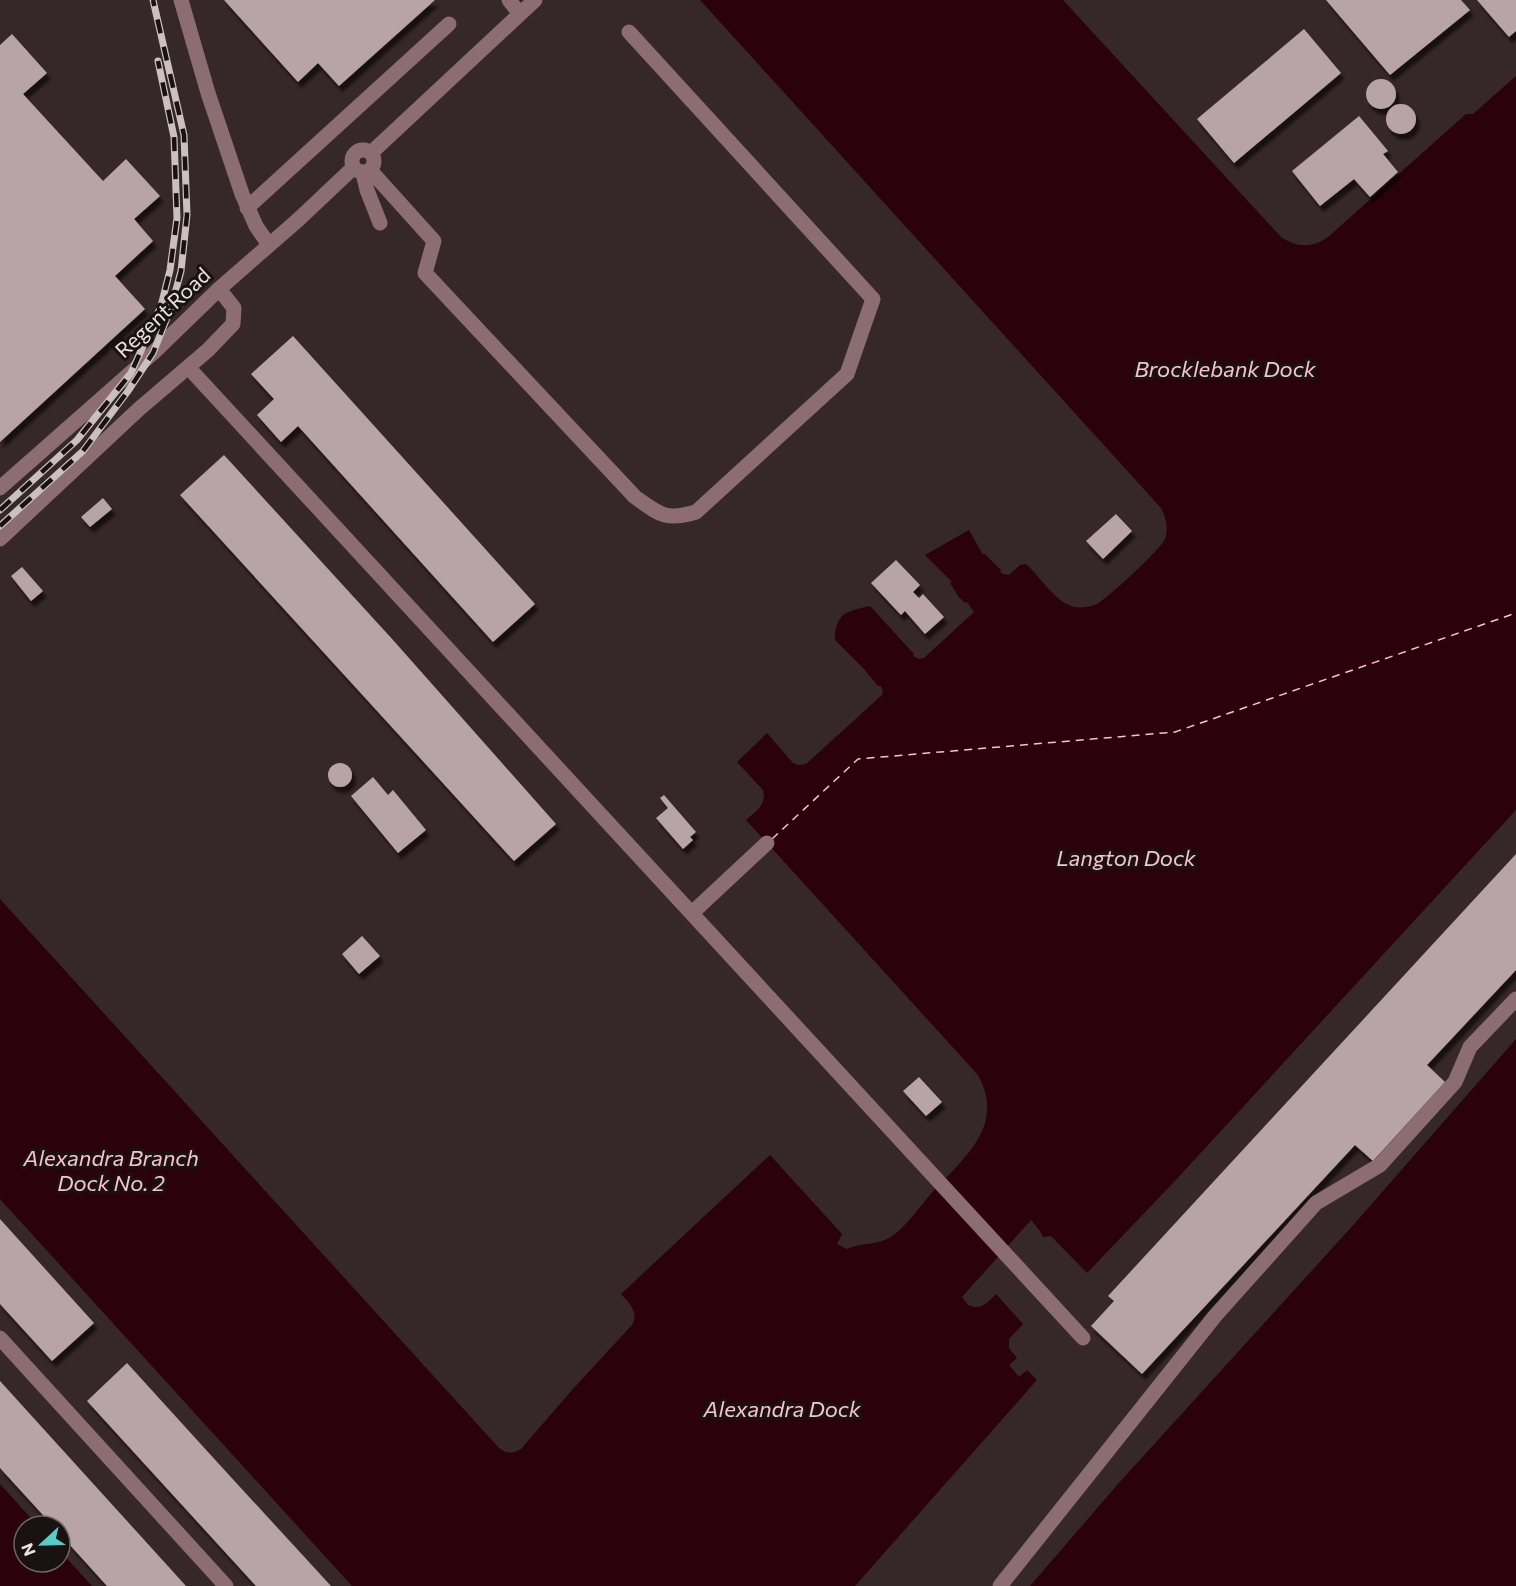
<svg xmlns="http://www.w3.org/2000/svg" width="1516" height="1586" font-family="Commissioner,sans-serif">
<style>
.water{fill:#2b020c}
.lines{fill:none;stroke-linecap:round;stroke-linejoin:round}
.ferry{stroke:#fec1c9;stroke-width:1.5;stroke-dasharray:8 6;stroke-linecap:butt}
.building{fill:#b8a4a7;filter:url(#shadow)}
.minor{stroke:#8c6d71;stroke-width:15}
.rail-casing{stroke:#cbc0c1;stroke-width:7}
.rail{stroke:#191213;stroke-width:4.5;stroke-dasharray:14;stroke-linecap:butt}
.labels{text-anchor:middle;stroke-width:6;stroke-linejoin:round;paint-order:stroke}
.street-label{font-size:21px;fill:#ede2e3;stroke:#191213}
.water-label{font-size:22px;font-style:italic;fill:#fec1c9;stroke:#191213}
</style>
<defs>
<filter id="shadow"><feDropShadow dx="3.5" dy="6" stdDeviation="1.5" flood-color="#0009"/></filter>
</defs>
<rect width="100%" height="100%" fill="#362729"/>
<path class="water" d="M 700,0 L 1063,0 L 1281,237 C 1297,248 1313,248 1328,237 L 1466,114 L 1473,114 L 1516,76 L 1516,810 L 1174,1182 L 1087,1273 L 1051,1236 L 1043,1237 L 1040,1231 L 1031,1220 L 962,1297 L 968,1305 C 981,1311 987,1303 996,1294 L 1023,1324 L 1009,1339 L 1009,1348 L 1017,1358 L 1009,1365 L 1019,1377 L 1027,1370 L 1036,1379 L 1036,1381 L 855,1586 L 352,1586 L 0,1199 L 0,899 L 499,1448 C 506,1454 513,1454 521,1449 L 572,1390 L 632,1325 C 639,1312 630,1304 621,1294 L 770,1155 L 842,1234 L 837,1244 L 847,1249 C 860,1243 874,1245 887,1239 C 902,1232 918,1209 929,1196 C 961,1160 1007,1128 978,1075 L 746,820 C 756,811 767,805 763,790 L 737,762 L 767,733 L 793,763 L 798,765 L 806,764 L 882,695 L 883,691 L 881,686 L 878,686 L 864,669 L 835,640 C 835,613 847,611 870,606 L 914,654 L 913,656 L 919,659 L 924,658 L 974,612 L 967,602 L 965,603 L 958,596 L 950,583 L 952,582 L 925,555 L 969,530 L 983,555 L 984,553 L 1001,570 L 1000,572 L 1003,574 L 1009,575 L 1020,565 L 1026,564 C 1041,577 1055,603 1075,607 C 1082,608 1090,607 1097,604 C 1108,598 1161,549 1165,539 C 1169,528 1166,518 1161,508 Z
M 1516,1039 L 1516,1586 L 1030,1586 L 1118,1484 L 1356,1222 Z
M 0,1484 L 38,1526 L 24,1526 L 24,1562 L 60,1562 L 60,1551 L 92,1586 L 0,1586 Z"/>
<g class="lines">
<path class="ferry" d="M 772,839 L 858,759 L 1175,732 L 1516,613"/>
</g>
<path class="building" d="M 224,0 L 435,0 L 339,86 L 318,63 L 298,82 Z
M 1326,0 L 1461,0 L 1470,10 L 1390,75 Z
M 1477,0 L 1516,0 L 1516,31 L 1509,37 Z
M 1304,29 L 1341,73 L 1234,163 L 1197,119 Z
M 12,34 L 47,73 L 23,94 L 103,181 L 126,159 L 160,196 L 134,219 L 153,241 L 115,276 L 145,309 L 0,442 L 0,45 Z
M1366 94a15 15 0 1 1 30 0a15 15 0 1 1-30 0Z
M1386 119a15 15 0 1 1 30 0a15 15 0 1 1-30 0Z
M 1359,116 L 1388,151 L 1383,154 L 1398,172 L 1370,197 L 1354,179 L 1320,206 L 1292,171 Z
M 293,336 L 535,604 L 493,642 L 298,426 L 281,442 L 257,415 L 274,399 L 251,374 Z
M 224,455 L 393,640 L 556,824 L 514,861 L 180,495 Z
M 103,498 L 112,509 L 90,527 L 81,517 Z
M 1116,514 L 1132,531 L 1103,559 L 1086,541 Z
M 896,560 L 920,585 L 913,592 L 919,598 L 923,594 L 944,617 L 925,634 L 905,611 L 901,615 L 871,583 Z
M 22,567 L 43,591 L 31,601 L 11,576 Z
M328 775a12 12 0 1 1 24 0a12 12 0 1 1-24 0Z
M 373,777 L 388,795 L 393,790 L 426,830 L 398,853 L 351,796 Z
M 664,795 L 696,832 L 690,837 L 693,840 L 683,849 L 656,818 L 668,808 L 660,798 Z
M 1516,854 L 1516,970 L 1427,1065 L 1445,1082 L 1373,1161 L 1355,1145 L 1142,1374 L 1091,1326 L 1114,1301 L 1108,1296 Z
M 362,936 L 380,956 L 359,974 L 342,954 Z
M 919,1077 L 942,1102 L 926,1116 L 903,1091 Z
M 0,1219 L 94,1323 L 52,1361 L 0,1304 Z
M 127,1363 L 218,1463 L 331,1586 L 256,1586 L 87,1401 Z
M 0,1381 L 186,1586 L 107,1586 L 60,1534 L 60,1526 L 53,1526 L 0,1468 Z"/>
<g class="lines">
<path class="minor" d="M 181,0 L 208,93 L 242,194 L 256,226 L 269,245
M 509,0 L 520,14
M352 161a11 11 0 1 1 22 0a11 11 0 1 1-22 0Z
M 371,153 L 535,0
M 370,170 L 434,241 L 425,273 L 635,497 C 660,515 666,521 696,512 L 847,374 L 873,299 L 629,32
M 363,173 L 367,190 L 380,223
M 247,208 L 449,24
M 188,367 L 1083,1338
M 0,488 L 153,353 L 219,289 L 299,219 L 353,168
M 0,539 L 139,409 L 208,350 L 233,324 L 234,308 L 219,289
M 692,913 L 767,843
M 0,1338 L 226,1586
M 1000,1586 L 1215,1316 L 1316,1203 L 1380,1165 L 1455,1082 L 1470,1047 L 1516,999"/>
<defs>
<path id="rail" d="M 0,510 L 77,440 L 131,373 L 161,306 L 170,270 L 177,218 L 174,137 L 158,61
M 0,526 L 83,451 L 128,391 L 153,353 L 171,308 L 181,271 L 187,215 L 184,135 L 153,0"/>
</defs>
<use href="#rail" class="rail-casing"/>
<use href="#rail" class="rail"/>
</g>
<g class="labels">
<g class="street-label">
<text transform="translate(163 313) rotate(-43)" y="7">Regent Road</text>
</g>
<g class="water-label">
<text x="1225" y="377">Brocklebank Dock</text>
<text x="1126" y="866">Langton Dock</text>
<text x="111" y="1166">Alexandra Branch<tspan x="111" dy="25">Dock No. 2</tspan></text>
<text x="782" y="1417">Alexandra Dock</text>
</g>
</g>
<g transform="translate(42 1544) rotate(248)"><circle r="28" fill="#191213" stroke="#6e6566" stroke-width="1.5"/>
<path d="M0-4.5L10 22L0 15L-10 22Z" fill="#54cdc7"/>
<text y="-9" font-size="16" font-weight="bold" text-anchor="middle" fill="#ede2e3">N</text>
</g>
</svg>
